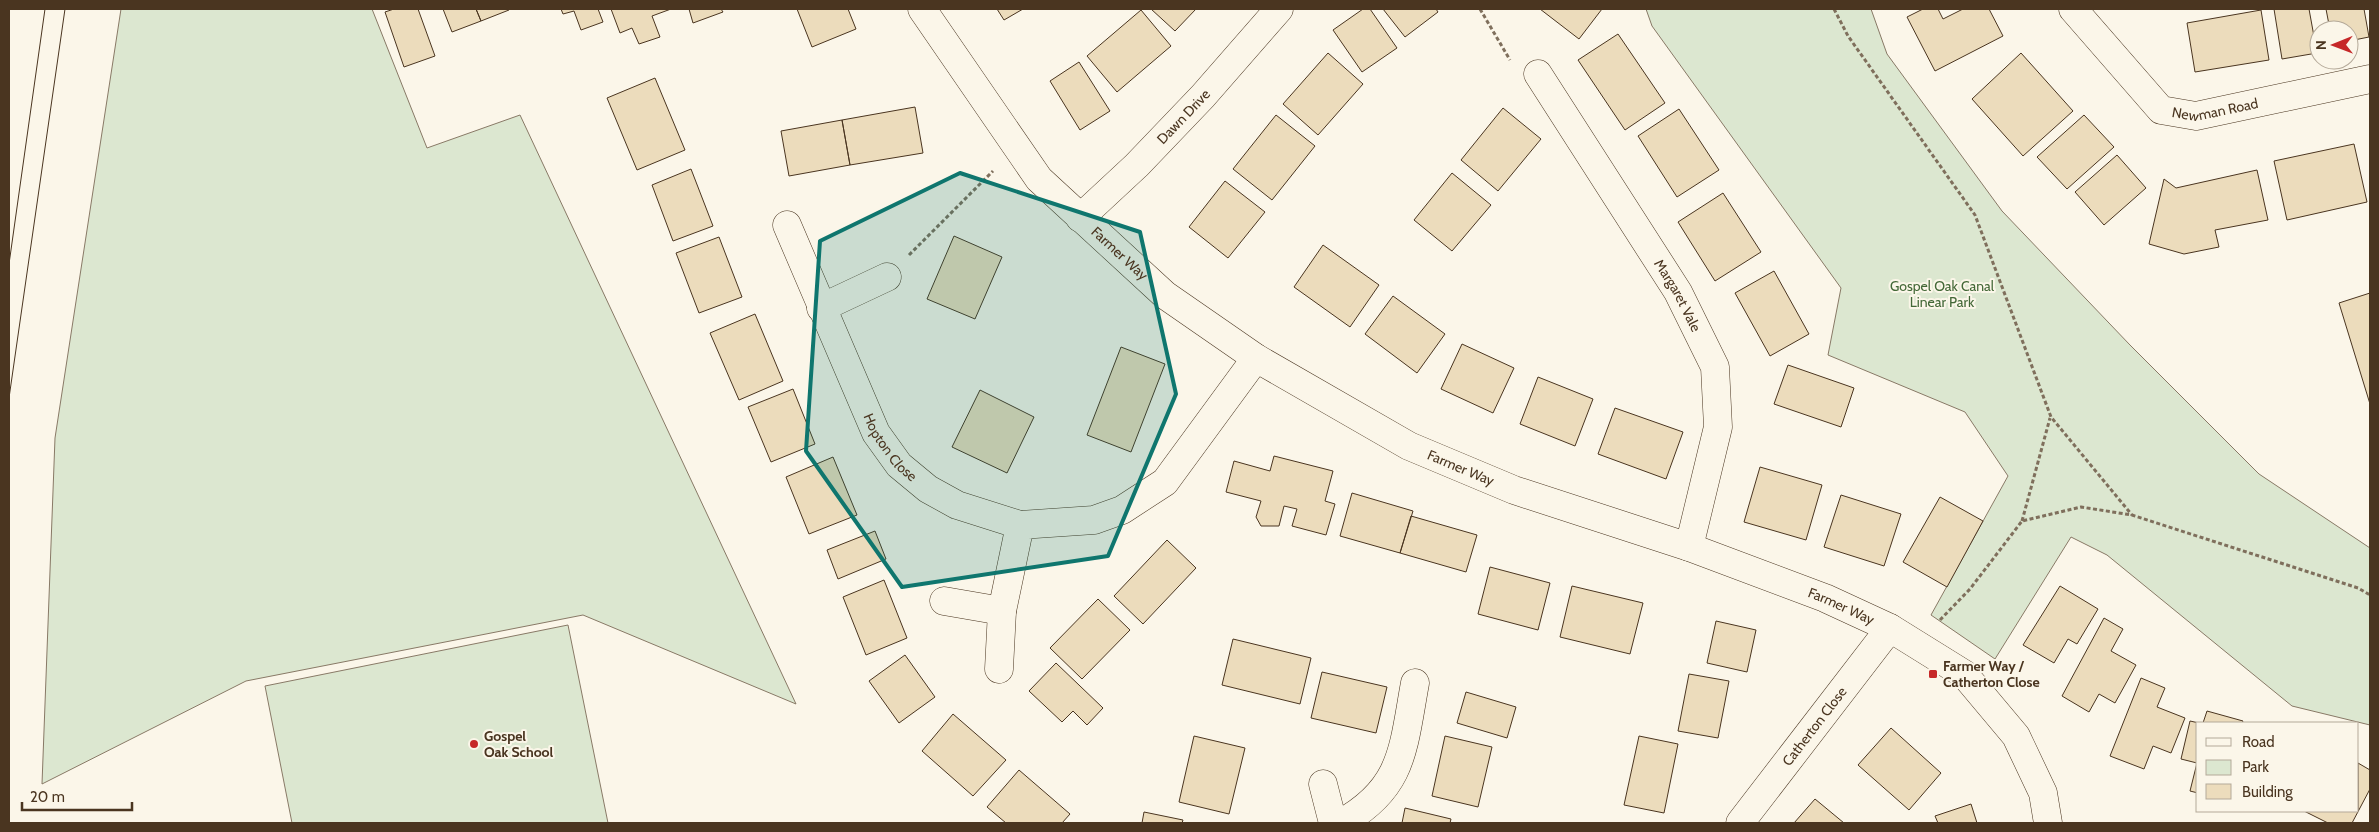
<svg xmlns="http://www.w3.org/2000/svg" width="2379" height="832" font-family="Cabin,sans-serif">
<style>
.green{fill:#dce7d0;stroke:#887966}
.building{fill:#ecdcbc;stroke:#4a3520}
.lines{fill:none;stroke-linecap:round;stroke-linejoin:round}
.minor-casing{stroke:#4a3520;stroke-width:29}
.path{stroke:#7f6f5c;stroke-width:3;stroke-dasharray:4 2.5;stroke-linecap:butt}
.minor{stroke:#fbf6e9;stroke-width:28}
.tram{stroke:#4a3520;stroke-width:1}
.marked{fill:#0f766e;fill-opacity:0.2;stroke:#0f766e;stroke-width:4;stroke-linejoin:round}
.poi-dot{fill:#c62828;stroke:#fbf6e9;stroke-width:2}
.labels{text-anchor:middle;stroke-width:4;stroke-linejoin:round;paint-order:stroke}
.street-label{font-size:14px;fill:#4a3520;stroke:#fbf6e9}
.park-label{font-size:14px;fill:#436837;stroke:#fbf6e9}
.poi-label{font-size:14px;font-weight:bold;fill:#4a3520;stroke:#fbf6e9;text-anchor:start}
</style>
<rect width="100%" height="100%" fill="#fbf6e9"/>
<path class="green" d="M 121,9 L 372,9 L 427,148 L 520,115 L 796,704 L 583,615 L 246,681 L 42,784 L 55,438 Z
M 1646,9 L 1871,9 L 1887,54 L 2002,211 L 2130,345 L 2259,474 L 2370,548 L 2370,725 L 2292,706 L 2107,555 L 2071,537 L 1995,659 L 1931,615 L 2008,476 L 1965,412 L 1828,355 L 1841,288 L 1652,26 Z
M 568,625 L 608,823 L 292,823 L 265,686 Z"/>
<path class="building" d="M 394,9 L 418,9 L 435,56 L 404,67 L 385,12 Z
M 443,9 L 476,9 L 481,21 L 452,32 Z
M 476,9 L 509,9 L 509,10 L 481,21 Z
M 561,9 L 598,9 L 603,22 L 581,30 L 574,11 L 563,14 Z
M 611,9 L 671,9 L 652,16 L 660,37 L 639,44 L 632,28 L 620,33 Z
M 689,9 L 721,9 L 723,12 L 693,23 Z
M 797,9 L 848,9 L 856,29 L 812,47 Z
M 997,9 L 1023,9 L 1004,20 Z
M 1151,9 L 1196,9 L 1175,31 Z
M 1363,9 L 1370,9 L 1397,48 L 1362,72 L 1333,30 Z
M 1383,9 L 1436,9 L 1438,12 L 1405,37 Z
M 1540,9 L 1602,9 L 1579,39 Z
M 1923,9 L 1938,9 L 1943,19 L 1963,9 L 1989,9 L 2003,36 L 1935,71 L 1907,17 Z
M 2274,9 L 2309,9 L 2317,53 L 2282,59 Z
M 2326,9 L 2364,9 L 2369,37 L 2349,41 L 2349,30 L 2330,30 Z
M 1141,10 L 1171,46 L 1117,92 L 1087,56 Z
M 2261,10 L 2269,60 L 2195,72 L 2187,23 Z
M 1618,34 L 1665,103 L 1625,130 L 1578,60 Z
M 1328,53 L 1363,84 L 1318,135 L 1283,104 Z
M 2021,53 L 2073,111 L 2023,156 L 1972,99 Z
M 1079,62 L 1110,111 L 1080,130 L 1050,81 Z
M 655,78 L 685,150 L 637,170 L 607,98 Z
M 915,107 L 923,153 L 850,165 L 842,120 Z
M 1503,108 L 1541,139 L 1498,191 L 1461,160 Z
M 1679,109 L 1719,170 L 1677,197 L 1638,136 Z
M 1276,115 L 1315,146 L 1272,200 L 1233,169 Z
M 2084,115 L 2114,147 L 2067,189 L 2037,157 Z
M 842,120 L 850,165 L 789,176 L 781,131 Z
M 2354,144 L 2367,202 L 2287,220 L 2274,161 Z
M 2117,155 L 2146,188 L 2104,225 L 2075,192 Z
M 691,169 L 713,226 L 673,241 L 652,185 Z
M 2257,170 L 2268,220 L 2215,230 L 2219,247 L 2184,254 L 2149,244 L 2164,179 L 2176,188 Z
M 1452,173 L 1491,205 L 1452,251 L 1414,220 Z
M 1225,181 L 1265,212 L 1228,258 L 1189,227 Z
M 1723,193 L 1761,252 L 1715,281 L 1678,222 Z
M 954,236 L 1002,257 L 975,319 L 927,299 Z
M 719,237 L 742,297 L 699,313 L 676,253 Z
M 1323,245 L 1379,285 L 1350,327 L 1294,287 Z
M 1774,271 L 1809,334 L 1770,356 L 1735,293 Z
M 2370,293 L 2370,404 L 2339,303 Z
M 1393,296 L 1445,334 L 1417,373 L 1365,334 Z
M 755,314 L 783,381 L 739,400 L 710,333 Z
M 1462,344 L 1514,368 L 1493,413 L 1441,389 Z
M 1121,347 L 1165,364 L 1131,452 L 1087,435 Z
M 1788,365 L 1854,388 L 1841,427 L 1774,404 Z
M 1538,377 L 1593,399 L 1575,446 L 1520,424 Z
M 793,389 L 815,444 L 771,462 L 748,407 Z
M 980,390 L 1034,417 L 1007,473 L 952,447 Z
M 1615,408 L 1683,432 L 1666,479 L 1598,454 Z
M 1274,456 L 1333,471 L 1325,501 L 1335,504 L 1326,535 L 1292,526 L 1297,509 L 1284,506 L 1279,526 L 1261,526 L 1256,517 L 1261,501 L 1226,492 L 1234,461 L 1270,471 Z
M 833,457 L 857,515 L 809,534 L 786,477 Z
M 1760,467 L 1822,485 L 1806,540 L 1744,522 Z
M 1352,493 L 1413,511 L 1400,553 L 1340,536 Z
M 1841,495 L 1901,514 L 1884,566 L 1824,547 Z
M 1940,497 L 1983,521 L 1947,587 L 1903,562 Z
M 1411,516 L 1477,535 L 1466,572 L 1400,553 Z
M 875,531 L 886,559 L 838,579 L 827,550 Z
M 1167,540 L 1196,568 L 1143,624 L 1114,596 Z
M 1490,567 L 1550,583 L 1538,630 L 1478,614 Z
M 884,580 L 907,638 L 866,655 L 843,597 Z
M 1572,586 L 1643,603 L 1630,654 L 1560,637 Z
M 2060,586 L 2098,609 L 2077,644 L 2068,639 L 2054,663 L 2023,645 Z
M 1098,599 L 1130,630 L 1082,679 L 1050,648 Z
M 2104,618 L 2123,629 L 2111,651 L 2136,665 L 2115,703 L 2099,694 L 2089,712 L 2062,696 Z
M 1716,621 L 1756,630 L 1747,672 L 1707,663 Z
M 1233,639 L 1311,658 L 1300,704 L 1222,685 Z
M 905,655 L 935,697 L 899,723 L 869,681 Z
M 1056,663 L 1103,708 L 1087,725 L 1073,711 L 1062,722 L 1029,691 Z
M 1322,672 L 1387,687 L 1376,733 L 1311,718 Z
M 1689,674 L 1729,681 L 1718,738 L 1678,731 Z
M 2141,678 L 2165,688 L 2157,707 L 2185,718 L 2171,753 L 2153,746 L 2144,769 L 2110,756 Z
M 1466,692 L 1516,707 L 1507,738 L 1457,723 Z
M 2207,711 L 2243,721 L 2242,723 L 2203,723 Z
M 953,714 L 1006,760 L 973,796 L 922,751 Z
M 2190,721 L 2199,723 L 2198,793 L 2190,791 L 2197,763 L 2181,759 Z
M 1891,728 L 1941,773 L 1909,810 L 1858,765 Z
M 1194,736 L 1245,748 L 1229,814 L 1179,802 Z
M 1445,736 L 1492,747 L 1478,807 L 1432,796 Z
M 1639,736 L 1678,744 L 1664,813 L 1624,805 Z
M 2358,763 L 2370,770 L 2370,789 L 2352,823 L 2328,823 L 2304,811 L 2358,811 Z
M 1019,770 L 1070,814 L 1062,823 L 1006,823 L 987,807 Z
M 1815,799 L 1844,823 L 1794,823 Z
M 1971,804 L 1977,823 L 1938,823 L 1935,816 Z
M 1405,808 L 1451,819 L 1450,823 L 1402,823 Z
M 1144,812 L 1183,820 L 1182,823 L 1142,823 Z"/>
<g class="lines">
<defs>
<g id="minor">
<path id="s1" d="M 922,9 L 1039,179 L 1165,295 L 1256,358 L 1409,446 L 1514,490 L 1689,547 L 1825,598 L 1890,628 L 1964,674 L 2016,736 L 2043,793 L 2048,823"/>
<path id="s2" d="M 2073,9 L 2161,110 L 2196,116 L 2370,79"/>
<path id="s3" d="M 1538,74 L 1678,292 L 1715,367 L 1718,427 L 1689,547"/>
<path id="s4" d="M 1080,218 L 1137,165 L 1203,96 L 1279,9"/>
<path id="s5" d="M 787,225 L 876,433 L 899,465 L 928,489 L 957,505 L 1020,525"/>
<path d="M 821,308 L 887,277"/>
<path d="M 944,601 L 1002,611"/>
<path d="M 999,669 L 1002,611 L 1020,525 L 1094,520 L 1122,510 L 1165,482 L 1256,358"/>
<path d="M 1323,784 L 1333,823"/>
<path d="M 1341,823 C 1404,788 1403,748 1415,683"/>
<path id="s6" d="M 1740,823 L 1890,628"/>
</g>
</defs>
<use href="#minor" class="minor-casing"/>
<path class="path" d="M 1480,9 L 1510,60
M 1834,9 L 1848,36 L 1975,215 L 2051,417 L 2132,515
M 909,255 L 993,171
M 2022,521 L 2050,418
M 1940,620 L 1970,589 L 2022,521 L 2081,507 L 2132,515 L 2358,588 L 2370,595"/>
<use href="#minor" class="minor"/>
<path class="tram" d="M 9,264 L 45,9
M 9,398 L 65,9"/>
</g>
<path class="marked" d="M 960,173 L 1140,232 L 1176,394 L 1108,556 L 902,587 L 806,451 L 820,241 Z"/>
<g class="poi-dot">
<rect x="1928" y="669" width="10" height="10" rx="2.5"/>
<circle cx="474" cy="744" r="5"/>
</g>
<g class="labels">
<g class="street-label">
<text dy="5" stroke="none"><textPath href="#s2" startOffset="189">Newman Road</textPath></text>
<text dy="5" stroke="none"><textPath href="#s4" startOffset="145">Dawn Drive</textPath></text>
<text dy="5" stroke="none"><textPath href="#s1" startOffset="316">Farmer Way</textPath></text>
<text dy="5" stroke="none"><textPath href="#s3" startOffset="262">Margaret Vale</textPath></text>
<text dy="5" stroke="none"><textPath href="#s5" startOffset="246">Hopton Close</textPath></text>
<text dy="5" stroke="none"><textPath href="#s1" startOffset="721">Farmer Way</textPath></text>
<text dy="5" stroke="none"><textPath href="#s1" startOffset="1126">Farmer Way</textPath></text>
<text dy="5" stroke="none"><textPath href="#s6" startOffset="122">Catherton Close</textPath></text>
</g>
<g class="park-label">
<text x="1942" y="291">Gospel Oak Canal<tspan x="1942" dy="16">Linear Park</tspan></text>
</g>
<g class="poi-label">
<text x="1943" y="671">Farmer Way /<tspan x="1943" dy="16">Catherton Close</tspan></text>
<text x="484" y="741">Gospel<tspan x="484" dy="16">Oak School</tspan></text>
</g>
</g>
<rect width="2379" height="832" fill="none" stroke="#4a3520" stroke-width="20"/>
<rect x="2196" y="722" width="162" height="90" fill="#fbf6e9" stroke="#b4a999"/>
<rect x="2206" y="738" width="25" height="8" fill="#fbf6e9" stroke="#b4a999"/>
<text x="2242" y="747" font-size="15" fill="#4a3520">Road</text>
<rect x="2206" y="760" width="25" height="15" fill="#dce7d0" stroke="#b4a999"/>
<text x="2242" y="772" font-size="15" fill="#4a3520">Park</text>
<rect x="2206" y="784" width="25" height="15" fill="#ecdcbc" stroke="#b4a999"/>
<text x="2242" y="797" font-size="15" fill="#4a3520">Building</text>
<g transform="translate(2334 45) rotate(269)"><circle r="24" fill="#fbf6e9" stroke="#b4a999"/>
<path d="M0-4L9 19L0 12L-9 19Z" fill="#c62828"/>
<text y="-8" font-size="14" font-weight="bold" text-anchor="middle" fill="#4a3520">N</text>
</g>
<path d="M22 802v8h110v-8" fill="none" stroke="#4a3520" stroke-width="2.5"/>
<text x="30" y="802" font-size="15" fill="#4a3520" stroke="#fbf6e9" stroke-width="4" paint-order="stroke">20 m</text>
</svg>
